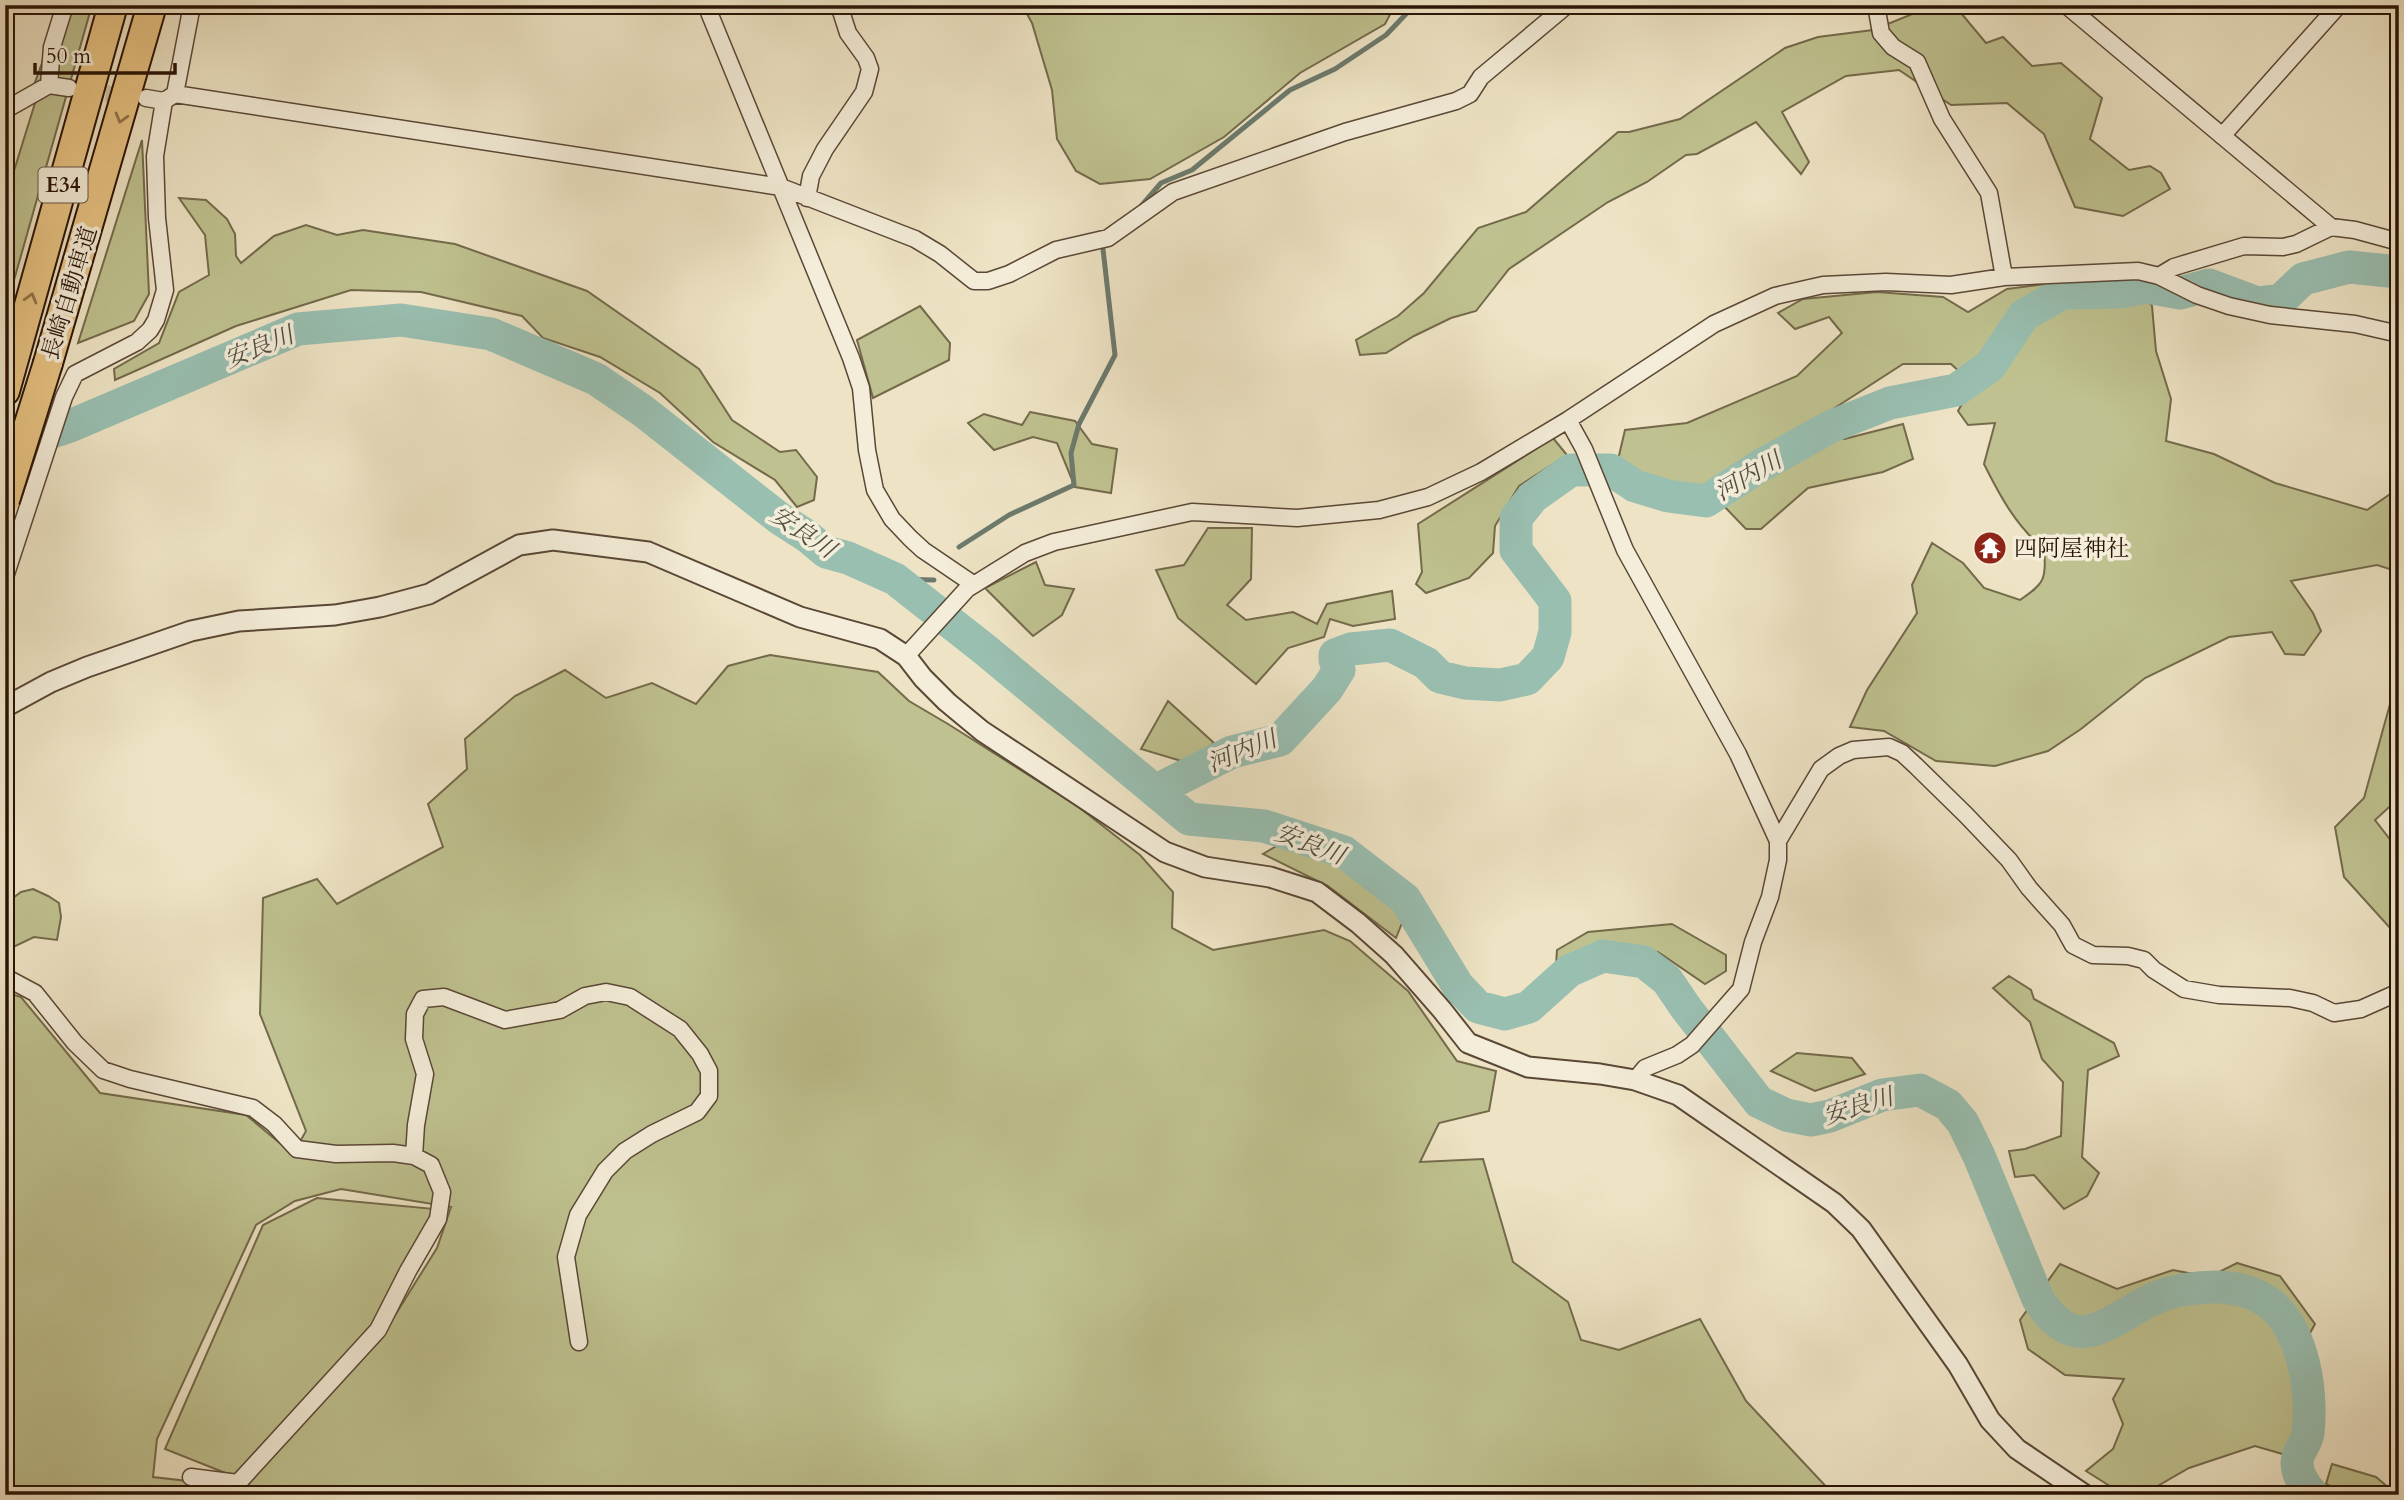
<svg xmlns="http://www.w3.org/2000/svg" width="2404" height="1500" font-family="Cardo,'Noto Serif JP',serif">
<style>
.green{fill:#bfc290;stroke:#746a4b;stroke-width:2;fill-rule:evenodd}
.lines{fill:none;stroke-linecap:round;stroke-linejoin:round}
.stream{stroke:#6c7a6d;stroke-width:5}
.river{stroke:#99bfb1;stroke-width:33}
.minor-tunnel{stroke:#d0c5a8;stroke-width:16;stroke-dasharray:16 8;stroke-linecap:butt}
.minor-casing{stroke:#5a4736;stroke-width:19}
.tertiary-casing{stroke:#5a4736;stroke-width:23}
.motorway-casing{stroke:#291306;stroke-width:32}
.minor{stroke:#f4edd9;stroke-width:16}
.tertiary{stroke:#f4edd9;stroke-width:19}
.motorway{stroke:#e7c282;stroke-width:28}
.motorway-bridge-casing{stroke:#291306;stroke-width:32;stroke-linecap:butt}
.motorway-bridge{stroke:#e7c282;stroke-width:28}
.oneway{stroke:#92734a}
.labels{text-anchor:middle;stroke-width:7;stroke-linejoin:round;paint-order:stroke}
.shield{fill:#f4edd9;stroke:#665445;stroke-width:2}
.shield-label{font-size:21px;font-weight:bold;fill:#291306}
.street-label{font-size:23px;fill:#291306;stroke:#f4edd9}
.poi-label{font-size:23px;fill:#291306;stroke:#f4edd9;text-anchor:start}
.water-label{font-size:24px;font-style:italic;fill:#504f42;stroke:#f4edd9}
</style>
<rect width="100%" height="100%" fill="#eee4c5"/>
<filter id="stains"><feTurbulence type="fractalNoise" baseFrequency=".00286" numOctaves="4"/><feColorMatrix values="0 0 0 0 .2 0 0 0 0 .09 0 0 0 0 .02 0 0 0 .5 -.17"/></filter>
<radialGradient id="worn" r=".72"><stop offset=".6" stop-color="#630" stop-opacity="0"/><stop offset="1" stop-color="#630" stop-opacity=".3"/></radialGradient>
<path class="green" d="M 57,5 L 92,5 L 5,312 L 5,200 L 35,103 L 34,85 L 42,63 Z
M 1022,5 L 1395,5 L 1385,24 L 1300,73 L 1224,137 L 1150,179 L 1100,184 L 1076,171 L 1057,139 L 1052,90 L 1032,23 Z
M 1932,6 L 1956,7 L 1986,43 L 2003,37 L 2032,66 L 2061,63 L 2102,98 L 2090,139 L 2129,170 L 2150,166 L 2161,173 L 2170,189 L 2123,216 L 2075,207 L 2044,134 L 2007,103 L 1951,105 L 1899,70 L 1846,76 L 1782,112 L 1809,162 L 1801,174 L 1756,122 L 1697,154 L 1686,155 L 1647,182 L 1608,202 L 1509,269 L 1476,311 L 1451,318 L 1414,336 L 1386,353 L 1360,355 L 1356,340 L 1398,316 L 1424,293 L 1478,228 L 1526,212 L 1618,132 L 1629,132 L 1680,119 L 1785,48 L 1818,37 L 1873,30 Z
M 142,140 L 149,294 L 134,321 L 78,343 Z
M 179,198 L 206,200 L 227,219 L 235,234 L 236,256 L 241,263 L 274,236 L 306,225 L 337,235 L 363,230 L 455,244 L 587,291 L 699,369 L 732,420 L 780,452 L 796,450 L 817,477 L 814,500 L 797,507 L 775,480 L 713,442 L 660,393 L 600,357 L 543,338 L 522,316 L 421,292 L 351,290 L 236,326 L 115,380 L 114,369 L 159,343 L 179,292 L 209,275 L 205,235 Z
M 2132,280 L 2152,306 L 2156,351 L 2171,399 L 2166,441 L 2214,454 L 2275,483 L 2367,510 L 2399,488 L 2399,572 L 2377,565 L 2291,581 L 2313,613 L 2321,631 L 2304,655 L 2285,654 L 2272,632 L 2229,637 L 2145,678 L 2081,729 L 2048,751 L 1995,766 L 1936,761 L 1884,731 L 1850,727 L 1867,690 L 1917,613 L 1912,585 L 1932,543 L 1963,563 L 1984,588 L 2020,600 C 2044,584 2047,579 2044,549 C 2016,526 2000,496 1984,464 L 1995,423 L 1968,425 L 1958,411 L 1973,384 L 1951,364 L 1903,364 L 1827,413 L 1844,439 L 1903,424 L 1913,459 L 1883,472 L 1808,488 L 1761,529 L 1746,529 L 1721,503 L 1687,486 L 1654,481 L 1617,464 L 1625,430 L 1687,423 L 1797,376 L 1842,333 L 1829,317 L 1795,329 L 1778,313 L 1803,299 L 1877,292 L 1943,297 L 1968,312 L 2007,289 L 2053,283 Z
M 920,306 L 950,343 L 949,360 L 873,398 L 857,340 Z
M 1030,412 L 1075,421 L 1092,444 L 1117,449 L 1111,493 L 1075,487 L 1057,443 L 1033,437 L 994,450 L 968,423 L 984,414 L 1022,425 Z
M 1553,438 L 1567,455 L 1519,486 L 1495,526 L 1493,553 L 1469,578 L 1426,593 L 1416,584 L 1422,572 L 1418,524 Z
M 1208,528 L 1252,528 L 1251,579 L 1227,605 L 1246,620 L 1293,612 L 1317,624 L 1327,604 L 1392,591 L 1395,619 L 1353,626 L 1330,619 L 1324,637 L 1288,648 L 1256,684 L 1178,618 L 1156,570 L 1184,565 Z
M 1036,562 L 1045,585 L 1074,589 L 1062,615 L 1033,636 L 985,588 Z
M 770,655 L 878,672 L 909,701 L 948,724 L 1076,805 L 1140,855 L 1173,892 L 1172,928 L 1213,950 L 1324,930 L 1350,941 L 1408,991 L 1457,1061 L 1496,1071 L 1489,1111 L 1439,1123 L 1420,1162 L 1483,1159 L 1513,1262 L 1568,1302 L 1581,1340 L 1619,1350 L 1700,1319 L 1746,1401 L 1834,1495 L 5,1495 L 5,992 L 21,997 L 100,1093 L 246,1115 L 293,1154 L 306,1131 L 260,1014 L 263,898 L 317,879 L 337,904 L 443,847 L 428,804 L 467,769 L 465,739 L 515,696 L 565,670 L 606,698 L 652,683 L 696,704 L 728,666 ZM 341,1189 L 451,1207 L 437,1248 L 384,1333 L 241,1487 L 153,1477 L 157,1439 L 256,1225 L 295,1201 Z
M 2392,697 L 2399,697 L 2399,798 L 2375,820 L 2399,851 L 2399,938 L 2344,877 L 2335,827 L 2364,798 Z
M 1168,701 L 1214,743 L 1188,763 L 1141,749 Z
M 1283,842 L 1350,865 L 1404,918 L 1396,938 L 1328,886 L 1263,854 Z
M 33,889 L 48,896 L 59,903 L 61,917 L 57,940 L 34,937 L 5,951 L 5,904 L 21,892 Z
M 1672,924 L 1726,955 L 1726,971 L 1705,984 L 1658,952 L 1601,949 L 1556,965 L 1557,950 L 1588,932 Z
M 2009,976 L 2031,990 L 2034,999 L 2114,1043 L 2119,1056 L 2088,1070 L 2082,1157 L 2099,1173 L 2087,1196 L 2064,1209 L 2034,1175 L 2015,1177 L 2009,1151 L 2025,1149 L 2061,1136 L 2063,1082 L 2042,1059 L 2030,1022 L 1993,988 Z
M 1797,1053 L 1852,1058 L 1865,1074 L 1815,1091 L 1771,1071 Z
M 317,1198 L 435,1209 L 373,1325 L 233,1476 L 165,1449 L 263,1225 Z
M 2237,1263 L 2280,1276 L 2315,1324 L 2294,1362 L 2301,1436 L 2286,1455 L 2255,1446 L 2189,1468 L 2142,1495 L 2124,1495 L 2086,1471 L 2113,1449 L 2123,1424 L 2113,1399 L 2124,1379 L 2065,1375 L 2028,1349 L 2020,1320 L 2060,1264 L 2117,1289 L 2173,1270 L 2209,1277 Z
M 2332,1464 L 2376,1477 L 2397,1495 L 2349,1495 L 2326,1484 Z"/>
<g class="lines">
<path class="stream" d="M 1142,205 L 1161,183 L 1192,170 L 1290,90 L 1335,69 L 1386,35 L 1408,12 L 1411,5
M 959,547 L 1009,515 L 1074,485 L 1071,453 L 1079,424 L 1115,355 L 1103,249
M 895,579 L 934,580"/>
<path class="river" d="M 5,440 L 19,443 L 70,426 L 298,329 L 401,320 L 491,334 L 596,379 L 643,411 L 779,518 L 807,536 L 826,552 L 848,558 L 895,579 L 983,648 L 1189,819 L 1264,826 L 1344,852 L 1405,899 L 1458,986 L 1478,1007 L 1505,1014 L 1529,1007 L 1569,971 L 1603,956 L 1644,962 L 1667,980 L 1686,1008 L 1759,1102 L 1786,1115 L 1811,1120 L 1830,1116 L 1882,1095 L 1920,1090 L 1948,1105 L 1963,1123 L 1979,1156 L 2038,1299 C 2082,1368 2117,1308 2169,1293 C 2195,1286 2228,1284 2253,1294 C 2302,1313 2313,1387 2308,1433 C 2307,1442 2300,1449 2298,1457 C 2294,1470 2304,1486 2313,1495
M 1155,791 L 1232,752 L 1280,740 L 1327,689 L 1339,670 L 1335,660 L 1335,655 L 1351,649 L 1390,645 L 1426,663 L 1440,677 L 1465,683 L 1500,685 L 1527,679 L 1548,657 L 1555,632 L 1555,601 L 1516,550 L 1516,518 L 1533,497 L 1571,470 L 1611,470 L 1635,486 L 1668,496 L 1706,501 L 1760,466 L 1832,426 L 1890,403 L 1956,390 L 1990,366 L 2024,315 L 2063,293 L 2121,292 L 2146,287 L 2180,293 L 2209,285 L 2257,303 L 2281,300 L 2303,279 L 2349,267 L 2399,272"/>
<path class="minor-tunnel" d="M 82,90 L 133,97"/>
<defs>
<path id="minor" d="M 65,5 L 52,47 L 49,85 L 69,88
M 706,5 L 851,358 L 861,388 L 867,450 L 875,490 L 892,519 L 910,538 L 923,550 L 973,584
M 1876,5 L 1881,33 L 1893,47 L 1917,62 L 1942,119 L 1989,193 L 2004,277
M 2066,5 L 2331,227
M 175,94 L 192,5
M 146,98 L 164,101 L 175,94 L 781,187 L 915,239 L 940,254 L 974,281 L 988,281 L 1009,274 L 1056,250 L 1108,238 L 1173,192 L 1345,132 L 1456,101 L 1470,94 L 1481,77 L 1567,5
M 5,110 L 49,85
M 2222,136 L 2339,5
M 807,198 L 811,176 L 825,149 L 864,92 L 870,69 L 866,58 L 848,33 L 839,5
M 2159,276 L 2174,267 L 2244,246 L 2283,247 L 2296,244 L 2331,227 L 2355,230 L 2399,242
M 1568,420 L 1584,449 L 1625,550 L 1738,754 L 1778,841 L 1778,860 L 1770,897 L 1753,942 L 1741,989 L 1692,1045 L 1677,1055 L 1645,1068 L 1635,1080
M 5,577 L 64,397 L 75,374 L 137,342 L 150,330 L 156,320 L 165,290 L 157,218 L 155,156 L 164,101
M 906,656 L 967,589 L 1025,553 L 1054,542 L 1192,512 L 1297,518 L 1379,510 L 1428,497 L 1481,472 L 1568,420 L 1714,324 L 1775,296 L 1823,285 L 1886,282 L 1951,285 L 2004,277 L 2138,271 L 2159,276 L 2197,295 L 2229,306 L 2270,315 L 2355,324 L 2399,334
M 1778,841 L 1821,769 L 1839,756 L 1853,750 L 1889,747 L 1902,753 L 1916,766 L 1966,815 L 2009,860 L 2029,888 L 2062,925 L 2073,945 L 2093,955 L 2128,956 L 2144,960 L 2154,970 L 2184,989 L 2219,995 L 2290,998 L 2313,1003 L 2334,1013 L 2361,1009 L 2399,992
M 5,977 L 35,993 L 75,1043 L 103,1070 L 130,1079 L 253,1108 L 274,1124 L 297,1149 L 336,1154 L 393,1153 L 414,1156 L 416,1125 L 425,1074 L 414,1039 L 415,1014 L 423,999 L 444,997 L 505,1020 L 560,1010 L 585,996 L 606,992 L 630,997 L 680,1029 L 700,1054 L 709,1071 L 709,1096 L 697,1112 L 652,1134 L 625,1151 L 605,1171 L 578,1215 L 566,1257 L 579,1342
M 191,1477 L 238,1483 L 378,1330 L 408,1271 L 438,1219 L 442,1192 L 431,1165 L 414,1156"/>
<path id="tertiary" d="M 5,707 L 51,682 L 87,667 L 191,631 L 239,621 L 335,615 L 380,607 L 429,594 L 519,545 L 553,540 L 648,552 L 800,617 L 880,639 L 906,656 L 923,678 L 947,702 L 982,731 L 1165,852 L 1205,867 L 1270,877 L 1317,892 L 1358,923 L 1394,955 L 1442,1010 L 1468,1043 L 1528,1067 L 1600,1074 L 1635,1080 L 1678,1095 L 1834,1203 L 1861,1229 L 1958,1365 L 1990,1420 L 2017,1449 L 2085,1495"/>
<path id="motorway" d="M 48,363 L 152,5
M 5,391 L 113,5"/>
</defs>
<use href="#minor" class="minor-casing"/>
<use href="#tertiary" class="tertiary-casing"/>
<use href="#motorway" class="motorway-casing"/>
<use href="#minor" class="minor"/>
<use href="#tertiary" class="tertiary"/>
<use href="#motorway" class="motorway"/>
<defs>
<path id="motorway-bridge" d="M 5,500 L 48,363"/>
</defs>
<use href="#motorway-bridge" class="motorway-bridge-casing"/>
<use href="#motorway-bridge" class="motorway-bridge"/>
</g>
<defs><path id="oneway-chevron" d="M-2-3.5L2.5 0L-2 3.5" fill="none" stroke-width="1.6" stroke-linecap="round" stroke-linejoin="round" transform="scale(1.75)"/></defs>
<g class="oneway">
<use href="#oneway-chevron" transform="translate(121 118) rotate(106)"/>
<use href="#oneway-chevron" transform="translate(31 298) rotate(-74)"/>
</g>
<defs>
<symbol id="temple-disc" viewBox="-11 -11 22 22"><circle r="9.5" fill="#8f2418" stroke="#f4edd9"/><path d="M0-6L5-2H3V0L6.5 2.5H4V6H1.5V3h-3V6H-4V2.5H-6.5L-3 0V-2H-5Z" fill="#fff"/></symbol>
</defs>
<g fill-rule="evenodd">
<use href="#temple-disc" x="1971" y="529" width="38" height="38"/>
</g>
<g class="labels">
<rect class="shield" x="38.5" y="167.5" width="49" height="35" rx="5"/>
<g class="shield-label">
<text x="63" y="192">E34</text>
</g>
<g class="street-label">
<text transform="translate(69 293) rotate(-73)" y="8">長崎自動車道</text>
</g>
<g class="poi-label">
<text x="2014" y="556">四阿屋神社</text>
</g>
<g class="water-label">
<text transform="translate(259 347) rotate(-22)" y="8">安良川</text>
<text transform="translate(1748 476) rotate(-30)" y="8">河内川</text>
<text transform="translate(803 532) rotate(34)" y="8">安良川</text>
<text transform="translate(1242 751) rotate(-22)" y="8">河内川</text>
<text transform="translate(1310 844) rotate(21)" y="8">安良川</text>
<text transform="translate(1858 1106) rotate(-17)" y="8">安良川</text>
</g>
</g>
<rect width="2404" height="1500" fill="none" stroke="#eee4c5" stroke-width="28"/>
<rect x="7" y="7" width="2390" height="1486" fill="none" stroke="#291306" stroke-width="3.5"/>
<rect x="14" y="14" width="2376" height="1472" fill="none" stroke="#291306" stroke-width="2"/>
<path d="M35 63v10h140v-10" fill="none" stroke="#291306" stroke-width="3.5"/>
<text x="46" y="63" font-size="21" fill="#291306" stroke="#f4edd9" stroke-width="5" paint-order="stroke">50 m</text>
<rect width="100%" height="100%" filter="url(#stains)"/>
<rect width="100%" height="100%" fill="url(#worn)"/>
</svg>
